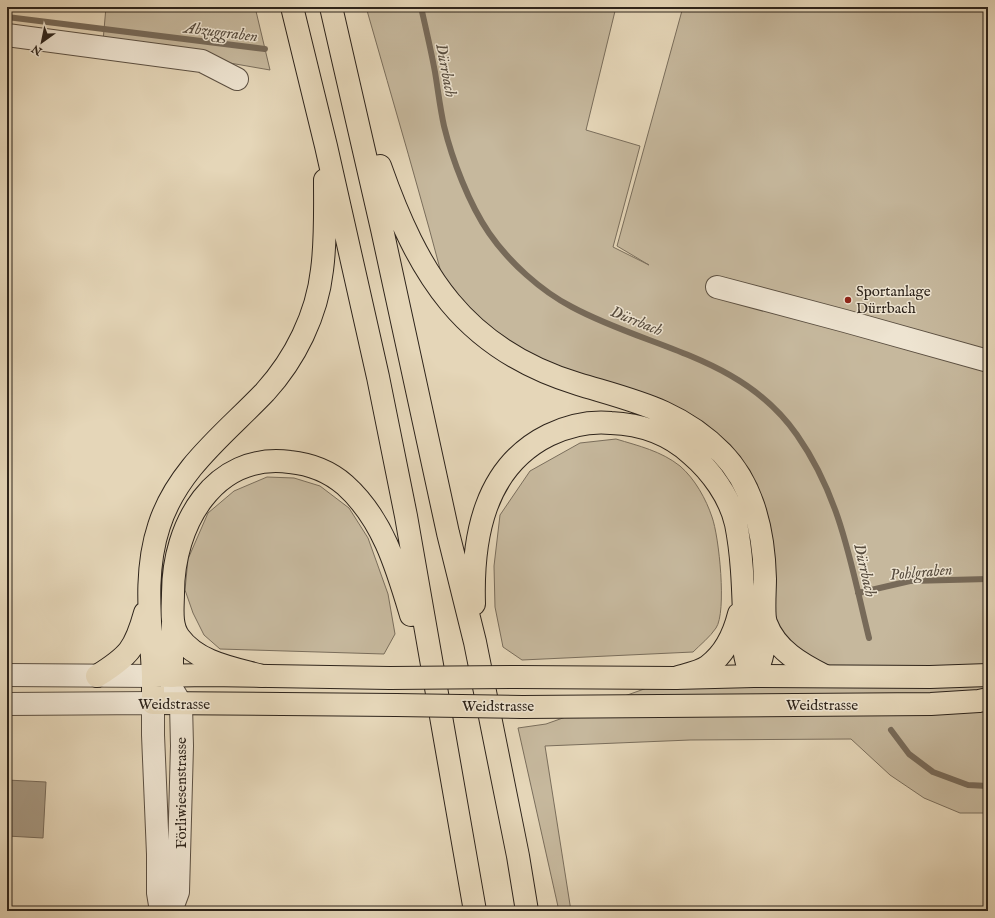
<svg xmlns="http://www.w3.org/2000/svg" width="995" height="918" font-family="'IM FELL English',serif">
<style>
.green{fill:#c6b89d;stroke:#7a6e5c}
.water{fill:#a79983;stroke:#776a59}
.lines{fill:none;stroke-linecap:round;stroke-linejoin:round}
.stream{stroke:#776a59;stroke-width:6}
.minor-casing{stroke:#5c5042;stroke-width:24}
.major-casing{stroke:#2e241b;stroke-width:24}
.highway-casing{stroke:#2e241b;stroke-width:24}
.minor{stroke:#eee4d1;stroke-width:22}
.major{stroke:#e5d6b8;stroke-width:22}
.highway{stroke:#e5d6b8;stroke-width:22}
.major-bridge-casing{stroke:#2e241b;stroke-width:24;stroke-linecap:butt}
.major-bridge{stroke:#e5d6b8;stroke-width:22}
.poi-dot{fill:#8f2418;stroke:#eee4d1;stroke-width:1.5}
.labels{text-anchor:middle;stroke-width:3;stroke-linejoin:round;paint-order:stroke}
.poi-label{font-size:15px;fill:#2e241b;stroke:#eee4d1;text-anchor:start}
.street-label{font-size:15px;fill:#2e241b;stroke:#eee4d1}
.water-label{font-size:16px;font-style:italic;fill:#584d3f;stroke:#eee4d1}
</style>
<rect width="100%" height="100%" fill="#e5d6b8"/>
<filter id="stains"><feTurbulence type="fractalNoise" baseFrequency=".005" numOctaves="4"/><feColorMatrix values="0 0 0 0 .2 0 0 0 0 .09 0 0 0 0 .02 0 0 0 .5 -.17"/></filter>
<radialGradient id="worn" r=".72"><stop offset=".6" stop-color="#630" stop-opacity="0"/><stop offset="1" stop-color="#630" stop-opacity=".3"/></radialGradient>
<path class="green" d="M 106,7 L 255,7 L 270,70 L 103,41 Z
M 366,7 L 616,7 L 586,130 L 640,146 L 613,247 L 649,265 L 617,246 L 683,7 L 988,7 L 988,813 L 960,813 L 924,798 L 890,775 L 851,739 L 690,740 L 545,746 L 571,911 L 559,911 L 518,728 L 546,724 L 675,678 L 823,676 L 781,647 L 762,537 L 708,439 L 554,376 L 449,302 C 423,203 394,105 366,7 Z
M 616,439 C 639,446 661,451 680,466 C 695,479 706,499 712,517 C 719,536 727,612 716,628 C 710,637 700,645 693,652 L 522,660 L 503,647 L 495,607 L 494,566 L 500,515 L 530,471 L 580,443 Z
M 267,477 L 294,478 L 320,486 L 349,508 L 368,538 L 388,594 L 395,634 L 384,654 L 220,649 L 204,635 L 193,613 L 185,590 L 188,559 L 208,513 L 234,491 Z"/>
<path class="water" d="M 7,780 L 46,782 L 43,838 L 7,836 Z"/>
<g class="lines">
<path class="stream" d="M 421,7 C 426,29 431,50 435,72 C 438,90 440,108 444,126 C 452,159 469,204 489,233 C 509,262 541,291 572,307 C 650,349 742,356 797,435 C 841,498 851,565 869,638
M 7,17 L 265,49
M 858,593 L 910,581 L 988,579
M 891,730 L 909,754 L 933,772 L 968,785 L 988,786"/>
<defs>
<path id="minor" d="M 7,35 L 202,61 L 237,79
M 717,287 L 845,321 L 988,361
M 7,675 L 153,676
M 7,704 L 153,703 L 153,735 L 158,854 L 158,893 L 161,911
M 171,911 L 178,892 L 182,746 L 181,704 L 172,689 L 172,676"/>
<path id="major" d="M 517,677 L 675,678 L 754,676 L 930,677 L 988,675
M 153,703 L 153,676 L 208,675 L 390,678
M 153,703 L 396,705
M 522,707 L 931,704 L 979,701 L 988,699"/>
<path id="highway" d="M 292,7 L 326,146 L 378,377 L 406,516 L 475,911
M 331,7 L 382,229 L 448,533 L 475,642 L 518,856 L 527,911
M 380,166 C 418,274 463,349 578,384 C 634,401 680,410 722,453 C 755,487 764,534 765,579 C 765,590 763,615 766,623 C 776,650 801,664 825,676
M 474,604 C 472,538 484,467 549,435 C 568,426 590,421 611,423 C 640,424 669,434 691,454 C 711,471 730,497 736,524 C 742,554 743,585 744,614 C 744,631 742,650 748,666 C 749,669 752,673 754,676 C 765,656 764,644 765,622
M 97,676 C 129,656 135,649 145,613
M 153,676 C 151,626 143,574 159,526 C 177,469 226,433 265,392 C 295,359 317,315 322,270 C 326,241 325,210 325,180
M 172,676 L 172,640 L 173,623
M 262,676 C 233,668 198,663 179,637 C 170,625 173,607 173,593 C 173,526 213,452 290,462 C 310,464 330,472 345,485 C 383,519 397,568 411,615
M 675,678 C 684,675 700,672 708,666 C 726,653 734,634 739,614"/>
</defs>
<use href="#minor" class="minor-casing"/>
<use href="#major" class="major-casing"/>
<use href="#highway" class="highway-casing"/>
<use href="#minor" class="minor"/>
<use href="#major" class="major"/>
<use href="#highway" class="highway"/>
<defs>
<path id="major-bridge" d="M 390,678 L 517,677
M 396,705 L 522,707"/>
</defs>
<use href="#major-bridge" class="major-bridge-casing"/>
<use href="#major-bridge" class="major-bridge"/>
</g>
<circle class="poi-dot" cx="848" cy="300" r="4"/>
<g class="labels">
<g class="poi-label">
<text x="856" y="296">Sportanlage<tspan x="856" dy="17">Dürrbach</tspan></text>
</g>
<g class="street-label">
<text x="174" y="709">Weidstrasse</text>
<text x="822" y="710">Weidstrasse</text>
<text x="498" y="711">Weidstrasse</text>
<text transform="translate(181 793) rotate(-90)" y="5">Förliwiesenstrasse</text>
</g>
<g class="water-label">
<text transform="translate(221 31) rotate(7)" y="6">Abzuggraben</text>
<text transform="translate(447 70) rotate(79)" y="6">Dürrbach</text>
<text transform="translate(637 320) rotate(22)" y="6">Dürrbach</text>
<text transform="translate(866 570) rotate(77)" y="6">Dürrbach</text>
<text transform="translate(921 571) rotate(-5)" y="6">Pohlgraben</text>
</g>
</g>
<rect width="995" height="918" fill="none" stroke="#e5d6b8" stroke-width="24"/>
<rect x="8" y="8" width="979" height="902" fill="none" stroke="#2e241b" stroke-width="2"/>
<rect x="12" y="12" width="971" height="894" fill="none" stroke="#2e241b"/>
<g transform="translate(42 42) rotate(213)" stroke="#eee4d1" stroke-width="3" paint-order="stroke">
<path d="M0-3L7 15L0 10L-7 15Z" fill="#2e241b"/>
<text y="-6" font-size="11" font-weight="bold" text-anchor="middle" fill="#2e241b">N</text>
</g>
<rect width="100%" height="100%" filter="url(#stains)"/>
<rect width="100%" height="100%" fill="url(#worn)"/>
</svg>
